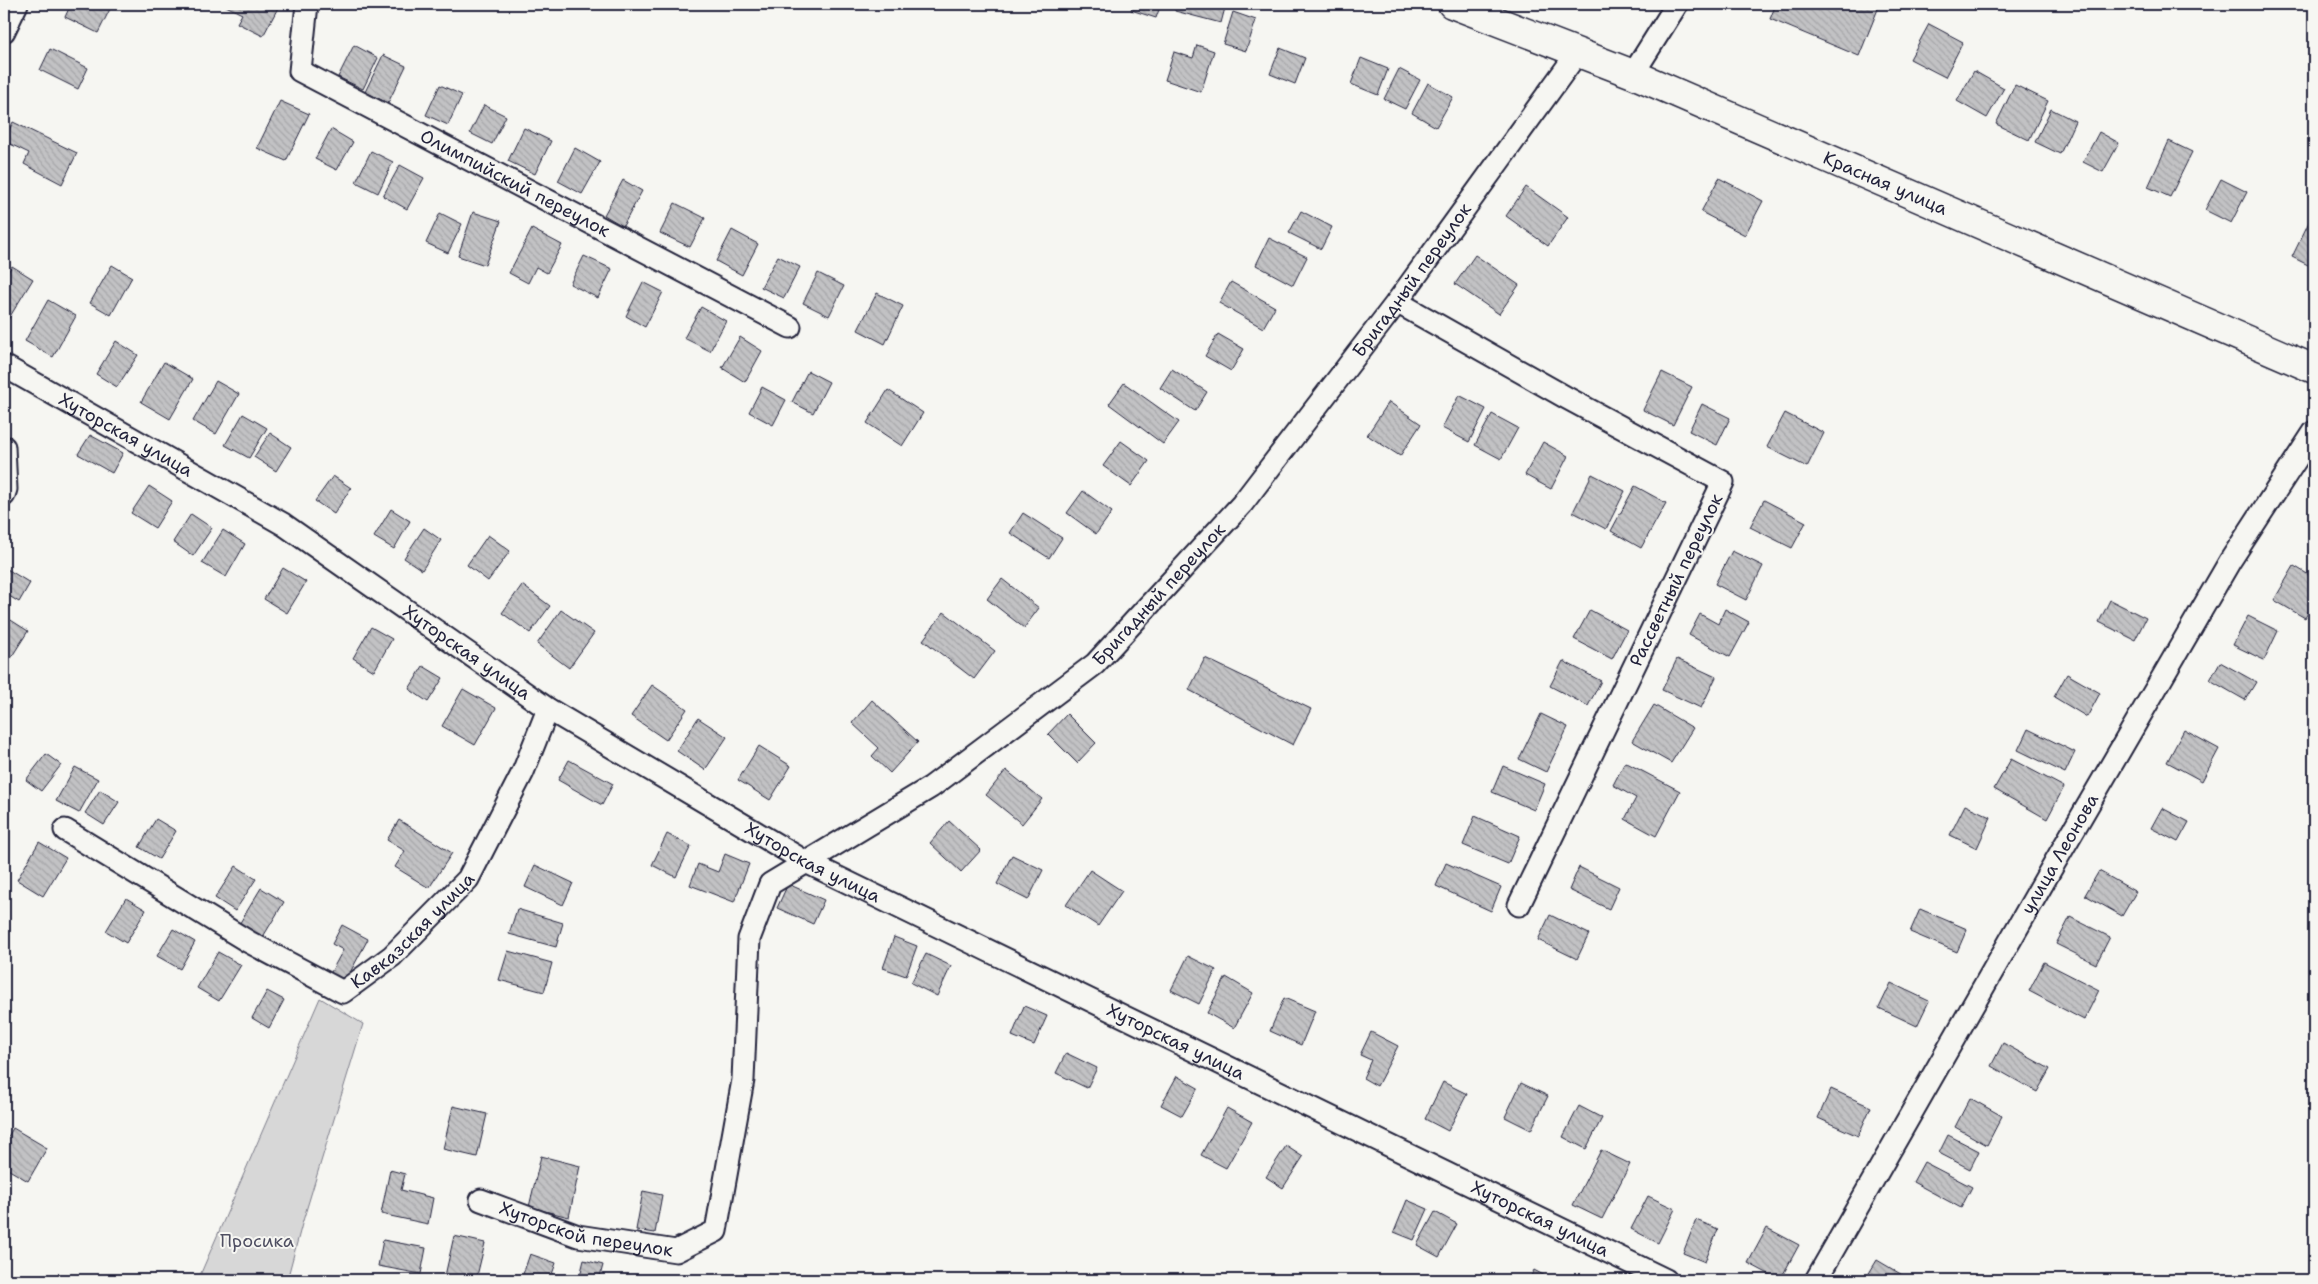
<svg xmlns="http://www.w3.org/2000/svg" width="2318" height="1284" font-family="'Shantell Sans',sans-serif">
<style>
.green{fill:#d7d7d7;stroke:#7c7c89}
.building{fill:url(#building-back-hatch);stroke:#22223b}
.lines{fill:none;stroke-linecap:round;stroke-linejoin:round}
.minor-casing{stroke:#22223b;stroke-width:25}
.major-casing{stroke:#22223b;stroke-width:31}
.minor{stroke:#f6f6f2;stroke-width:21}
.major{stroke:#f6f6f2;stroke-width:28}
.labels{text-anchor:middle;stroke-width:4;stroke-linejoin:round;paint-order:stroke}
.street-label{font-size:18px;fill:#22223b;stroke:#f6f6f2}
.park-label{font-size:18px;fill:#4f4f62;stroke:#f6f6f2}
</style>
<defs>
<pattern id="building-back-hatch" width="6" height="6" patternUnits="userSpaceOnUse" patternTransform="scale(1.25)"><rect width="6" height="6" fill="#c2c2c4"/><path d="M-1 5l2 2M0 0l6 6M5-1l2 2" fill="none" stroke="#a6a6a9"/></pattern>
</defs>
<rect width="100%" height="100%" fill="#f6f6f2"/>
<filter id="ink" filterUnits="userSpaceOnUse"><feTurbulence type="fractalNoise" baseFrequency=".02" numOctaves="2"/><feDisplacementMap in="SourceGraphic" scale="10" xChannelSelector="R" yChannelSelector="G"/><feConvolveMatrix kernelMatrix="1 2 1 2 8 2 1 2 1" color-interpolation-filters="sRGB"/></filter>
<g filter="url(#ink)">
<path class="green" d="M 320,998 L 363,1024 L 302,1224 L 287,1280 L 198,1280 Z"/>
<path class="building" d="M 71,4 L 109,4 L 112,5 L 98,33 L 65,17 Z
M 222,4 L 280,4 L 263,36 L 237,23 L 242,14 Z
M 1133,4 L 1161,4 L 1156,18 L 1131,10 Z
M 1176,4 L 1226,4 L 1221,23 L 1175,11 Z
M 1776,4 L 1880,4 L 1859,56 L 1770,19 Z
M 1233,12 L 1256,20 L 1246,51 L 1223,44 Z
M 1929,24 L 1963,42 L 1945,77 L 1910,59 Z
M 354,45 L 378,58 L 363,89 L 338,77 Z
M 1197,45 L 1214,51 L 1201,92 L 1165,80 L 1174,52 L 1193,58 Z
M 1280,48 L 1305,58 L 1295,84 L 1270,74 Z
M 50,49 L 88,68 L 78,89 L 40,70 Z
M 383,55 L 406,66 L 388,103 L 365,92 Z
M 1361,58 L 1388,69 L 1378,95 L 1351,84 Z
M 1399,69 L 1420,80 L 1405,109 L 1384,99 Z
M 1974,71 L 2004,88 L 1987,118 L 1957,101 Z
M 1428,83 L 1453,97 L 1436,127 L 1412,113 Z
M 440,85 L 462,95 L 448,125 L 426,115 Z
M 2015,85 L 2048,101 L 2029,140 L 1996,124 Z
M 280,101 L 309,114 L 286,161 L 257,148 Z
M 484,105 L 506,116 L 492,144 L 470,133 Z
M 2051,109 L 2075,121 L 2060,154 L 2035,142 Z
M 13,122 L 77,153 L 62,184 L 24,164 L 29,153 L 4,141 Z
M 524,128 L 551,141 L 535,174 L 508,161 Z
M 331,129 L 353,142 L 337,170 L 315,159 Z
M 2099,132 L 2119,143 L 2103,172 L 2083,162 Z
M 2169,141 L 2192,152 L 2170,197 L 2148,187 Z
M 575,148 L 600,162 L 582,194 L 558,181 Z
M 371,151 L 393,162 L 378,193 L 356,182 Z
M 400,165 L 424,178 L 407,209 L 383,196 Z
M 1719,178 L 1763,201 L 1745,235 L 1701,212 Z
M 2221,179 L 2247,192 L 2231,223 L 2205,210 Z
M 623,180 L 642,191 L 623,226 L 604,215 Z
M 1526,187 L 1568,217 L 1548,246 L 1506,216 Z
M 675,203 L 705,218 L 690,247 L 660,233 Z
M 1301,211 L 1332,227 L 1321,249 L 1289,233 Z
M 473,212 L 501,221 L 485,265 L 458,256 Z
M 440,213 L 462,224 L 448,253 L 426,243 Z
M 2310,220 L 2314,223 L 2314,268 L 2292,257 Z
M 532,229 L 562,245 L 547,273 L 536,267 L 528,283 L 509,273 Z
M 732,230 L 758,244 L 742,275 L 716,261 Z
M 1269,238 L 1307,257 L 1293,285 L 1256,265 Z
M 1475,255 L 1519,285 L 1499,314 L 1455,284 Z
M 584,256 L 612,269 L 598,298 L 570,284 Z
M 778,256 L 800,267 L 784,298 L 761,287 Z
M 112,265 L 132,277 L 111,315 L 90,303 Z
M 12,266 L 33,279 L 6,323 L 4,322 L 4,278 Z
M 818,273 L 844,286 L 829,316 L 803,303 Z
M 643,282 L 663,292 L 645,327 L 626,316 Z
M 1231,282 L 1275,307 L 1263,328 L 1219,303 Z
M 877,293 L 903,306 L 885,344 L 858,330 Z
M 48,300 L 76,316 L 53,357 L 25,341 Z
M 701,307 L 726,321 L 710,351 L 684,338 Z
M 1218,334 L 1244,349 L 1231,371 L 1205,356 Z
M 740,337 L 762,351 L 745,382 L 722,368 Z
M 116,341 L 138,355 L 117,387 L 96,374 Z
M 164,362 L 193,379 L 170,419 L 141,402 Z
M 1172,369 L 1207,392 L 1195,411 L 1160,388 Z
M 808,371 L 829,382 L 813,413 L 792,402 Z
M 1662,372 L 1692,387 L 1673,425 L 1643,410 Z
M 216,381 L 239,394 L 216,434 L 193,421 Z
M 1124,383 L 1179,422 L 1163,444 L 1109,404 Z
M 762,387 L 786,400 L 773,425 L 749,412 Z
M 888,390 L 923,413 L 902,446 L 867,423 Z
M 1459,395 L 1486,409 L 1469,442 L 1442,428 Z
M 1389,402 L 1421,424 L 1400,456 L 1367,435 Z
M 1702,404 L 1730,418 L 1717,445 L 1689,431 Z
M 1785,413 L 1824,433 L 1807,467 L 1767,447 Z
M 243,414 L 267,428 L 249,458 L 225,445 Z
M 1492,414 L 1518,428 L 1501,459 L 1475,445 Z
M 270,433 L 291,447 L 276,471 L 254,457 Z
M 90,435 L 123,453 L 112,473 L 78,454 Z
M 1121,441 L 1149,461 L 1131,486 L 1103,466 Z
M 1543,442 L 1568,456 L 1551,489 L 1525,475 Z
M 1592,474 L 1625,491 L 1606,529 L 1573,512 Z
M 333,476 L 351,488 L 334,514 L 315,501 Z
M 149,486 L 172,501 L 155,528 L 131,513 Z
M 1635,486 L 1666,503 L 1641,548 L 1611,531 Z
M 1083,491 L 1112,512 L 1096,534 L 1067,513 Z
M 1764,500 L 1806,522 L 1792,548 L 1750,527 Z
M 391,509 L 410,521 L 394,549 L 374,537 Z
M 1023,513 L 1062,538 L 1049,558 L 1010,533 Z
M 191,514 L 212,528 L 193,556 L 173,542 Z
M 424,528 L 441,540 L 422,570 L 404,558 Z
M 223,530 L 245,544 L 226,577 L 202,563 Z
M 488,535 L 510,551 L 488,581 L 467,565 Z
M 1732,551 L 1763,566 L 1746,600 L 1715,584 Z
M 2294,566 L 2314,578 L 2314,602 L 2305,618 L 2274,600 Z
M 283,568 L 306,582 L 287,613 L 264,599 Z
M 7,569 L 30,583 L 19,602 L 4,593 L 4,575 Z
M 1002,579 L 1039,608 L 1024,628 L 987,599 Z
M 522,585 L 550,606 L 530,633 L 502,613 Z
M 2110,600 L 2146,618 L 2135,640 L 2099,622 Z
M 1725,609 L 1749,622 L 1730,657 L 1689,635 L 1700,614 L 1718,624 Z
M 561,610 L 594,633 L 569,668 L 537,644 Z
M 1590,610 L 1627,630 L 1612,659 L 1574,639 Z
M 944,612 L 995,651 L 974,679 L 923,640 Z
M 2248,616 L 2278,631 L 2264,660 L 2233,645 Z
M 6,617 L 28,631 L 9,661 L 4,658 L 4,621 Z
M 371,627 L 392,639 L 374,671 L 353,658 Z
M 1205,658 L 1311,709 L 1293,745 L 1189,690 Z
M 1677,659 L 1716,677 L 1701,708 L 1662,690 Z
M 1563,661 L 1601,681 L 1588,706 L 1550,686 Z
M 2220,662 L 2256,682 L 2245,700 L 2210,680 Z
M 423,666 L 443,678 L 428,702 L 409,689 Z
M 2067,674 L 2100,693 L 2087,717 L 2054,697 Z
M 652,685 L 687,709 L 666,740 L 631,716 Z
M 463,689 L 496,708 L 475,745 L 442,726 Z
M 872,700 L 918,742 L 890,773 L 872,756 L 879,748 L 852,723 Z
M 1654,705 L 1693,728 L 1671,763 L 1632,741 Z
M 1067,714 L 1096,743 L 1077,763 L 1048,734 Z
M 1541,714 L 1568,727 L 1546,772 L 1519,759 Z
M 698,718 L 727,737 L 705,770 L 677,751 Z
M 2028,729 L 2075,752 L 2065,773 L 2018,750 Z
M 2184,730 L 2219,749 L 2202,781 L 2167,762 Z
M 759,746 L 791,766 L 770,800 L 738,780 Z
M 46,754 L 61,765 L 41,791 L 26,780 Z
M 2011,759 L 2064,787 L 2047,819 L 1994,789 Z
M 569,760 L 613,784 L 602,805 L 558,780 Z
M 1625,762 L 1680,791 L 1656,836 L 1625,819 L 1636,798 L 1613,785 Z
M 1503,766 L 1545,784 L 1534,810 L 1492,792 Z
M 75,767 L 98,779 L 79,813 L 56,801 Z
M 1006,770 L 1042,799 L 1022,824 L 986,795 Z
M 100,790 L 119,802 L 104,825 L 85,813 Z
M 1965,805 L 1991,817 L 1977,848 L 1950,835 Z
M 2162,808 L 2189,822 L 2178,842 L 2151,828 Z
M 1475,816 L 1520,836 L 1508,864 L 1463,845 Z
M 156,819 L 176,831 L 159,859 L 139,847 Z
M 399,820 L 452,853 L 429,888 L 395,867 L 405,851 L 387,840 Z
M 949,821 L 981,850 L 961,872 L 930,843 Z
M 667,834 L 691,846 L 676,877 L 652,865 Z
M 39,842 L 66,858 L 43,896 L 17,880 Z
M 725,854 L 749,864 L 734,902 L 690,885 L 698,864 L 718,872 Z
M 1012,855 L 1043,870 L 1028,900 L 997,884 Z
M 1446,863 L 1501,887 L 1491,911 L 1436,886 Z
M 535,865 L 573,883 L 563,905 L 525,887 Z
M 236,866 L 256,879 L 235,911 L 215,898 Z
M 1579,867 L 1619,887 L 1609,909 L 1569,890 Z
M 1090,870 L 1122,891 L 1098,926 L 1066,905 Z
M 2099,871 L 2136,892 L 2122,916 L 2085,895 Z
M 788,884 L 824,900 L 813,924 L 777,908 Z
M 261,888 L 284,902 L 261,940 L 238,926 Z
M 126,898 L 146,910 L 126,943 L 106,931 Z
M 517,909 L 563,923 L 556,947 L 509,934 Z
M 1920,909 L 1967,929 L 1957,952 L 1910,932 Z
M 1550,915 L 1589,934 L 1577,959 L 1538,940 Z
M 2070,917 L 2110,937 L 2096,964 L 2056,944 Z
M 342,925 L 368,939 L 345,982 L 330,974 L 343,950 L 332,944 Z
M 173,929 L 195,942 L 180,969 L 157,956 Z
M 894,937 L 917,946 L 906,976 L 883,968 Z
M 508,951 L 552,963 L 544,992 L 499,980 Z
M 218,952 L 241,965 L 219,1001 L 197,988 Z
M 926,954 L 951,966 L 937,996 L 911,983 Z
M 1188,956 L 1216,970 L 1199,1004 L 1171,990 Z
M 2044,962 L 2099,990 L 2084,1020 L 2029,991 Z
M 1226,977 L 1253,993 L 1234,1028 L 1207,1013 Z
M 1891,983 L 1929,1001 L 1917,1026 L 1879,1008 Z
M 267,991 L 284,1000 L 269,1028 L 252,1018 Z
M 1284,998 L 1315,1011 L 1301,1045 L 1270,1031 Z
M 1024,1006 L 1047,1016 L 1034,1045 L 1012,1036 Z
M 1371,1032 L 1398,1046 L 1377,1086 L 1363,1078 L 1371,1060 L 1360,1055 Z
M 2003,1043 L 2050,1069 L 2037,1092 L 1991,1066 Z
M 1066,1053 L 1097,1068 L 1087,1088 L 1056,1073 Z
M 1177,1076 L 1198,1088 L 1182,1116 L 1161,1105 Z
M 1443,1082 L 1467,1094 L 1448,1131 L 1425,1119 Z
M 1521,1083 L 1548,1096 L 1531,1130 L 1505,1117 Z
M 1831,1089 L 1871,1107 L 1858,1136 L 1818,1118 Z
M 1970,1098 L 2002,1116 L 1987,1145 L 1955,1127 Z
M 453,1106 L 487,1114 L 477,1157 L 443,1149 Z
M 1579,1106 L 1602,1118 L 1586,1149 L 1563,1137 Z
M 1227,1108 L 1252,1122 L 1226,1168 L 1201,1155 Z
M 13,1128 L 47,1148 L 28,1181 L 4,1167 L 4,1144 Z
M 1948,1135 L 1979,1151 L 1970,1169 L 1939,1153 Z
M 1286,1146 L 1303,1157 L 1283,1188 L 1266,1177 Z
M 1601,1150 L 1630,1164 L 1602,1219 L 1573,1205 Z
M 541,1156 L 580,1166 L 569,1217 L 529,1207 Z
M 1924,1162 L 1972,1187 L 1961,1208 L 1913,1182 Z
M 390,1170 L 405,1174 L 401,1190 L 433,1198 L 428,1224 L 381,1214 Z
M 643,1191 L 662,1195 L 655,1233 L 636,1230 Z
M 1648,1196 L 1675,1209 L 1658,1243 L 1631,1229 Z
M 1407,1200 L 1428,1209 L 1414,1240 L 1394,1232 Z
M 1435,1212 L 1457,1224 L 1439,1257 L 1417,1245 Z
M 1696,1220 L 1718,1229 L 1705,1262 L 1683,1253 Z
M 1767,1228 L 1799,1245 L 1780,1280 L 1748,1263 Z
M 454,1236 L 485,1243 L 476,1280 L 463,1280 L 445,1276 Z
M 383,1240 L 426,1248 L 421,1274 L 378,1266 Z
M 530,1254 L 556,1263 L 550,1280 L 521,1280 Z
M 584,1260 L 603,1265 L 599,1280 L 579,1280 Z
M 1877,1260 L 1904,1276 L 1901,1280 L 1865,1280 Z
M 1534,1270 L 1547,1277 L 1545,1280 L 1529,1280 Z"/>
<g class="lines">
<defs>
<g id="minor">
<path id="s1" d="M 307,4 L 300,71 L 790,327"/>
<path d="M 4,31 L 17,4"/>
<path d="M 1633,74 L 1677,4"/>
<path d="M 1397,302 L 1567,398 L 1723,482 L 1519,905"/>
<path id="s2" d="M 4,366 L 283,524 L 548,709 L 806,862 L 1666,1280"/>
<path d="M 4,447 L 6,489 L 4,495"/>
<path id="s3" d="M 65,830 L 249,942 L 343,992 L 392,956 L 468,879 L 523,772 L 548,709"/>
<path id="s4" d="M 481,1200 L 578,1236 L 676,1251 L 716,1231 L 743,1080 L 749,939 L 770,884 L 931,787 L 1095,664 L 1242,504 L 1397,302 L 1578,52"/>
<path id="s5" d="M 1816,1280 L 2055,862 L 2230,561 L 2314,432"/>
</g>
<g id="major">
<path id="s6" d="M 1452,4 L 1633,74 L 2314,369"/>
</g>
</defs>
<use href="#minor" class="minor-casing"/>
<use href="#major" class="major-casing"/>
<use href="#minor" class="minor"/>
<use href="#major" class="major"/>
</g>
</g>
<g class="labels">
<g class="street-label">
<text dy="6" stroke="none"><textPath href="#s6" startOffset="469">Красная улица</textPath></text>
<text dy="6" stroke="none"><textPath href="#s1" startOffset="310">Олимпийский переулок</textPath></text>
<text dy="6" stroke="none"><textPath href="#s4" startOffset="1492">Бригадный переулок</textPath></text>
<text dy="6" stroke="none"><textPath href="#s2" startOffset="140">Хуторская улица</textPath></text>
<text transform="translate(1676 580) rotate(-64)" y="6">Рассветный переулок</text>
<text dy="6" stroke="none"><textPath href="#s4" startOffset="1088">Бригадный переулок</textPath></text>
<text dy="6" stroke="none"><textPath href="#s2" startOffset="545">Хуторская улица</textPath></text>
<text dy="6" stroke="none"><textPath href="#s5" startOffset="491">улица Леонова</textPath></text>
<text dy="6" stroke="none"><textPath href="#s2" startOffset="950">Хуторская улица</textPath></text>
<text dy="6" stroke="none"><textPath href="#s3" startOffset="415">Кавказская улица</textPath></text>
<text dy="6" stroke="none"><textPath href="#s2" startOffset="1355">Хуторская улица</textPath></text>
<text dy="6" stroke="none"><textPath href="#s2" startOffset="1760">Хуторская улица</textPath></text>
<text dy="6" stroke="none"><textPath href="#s4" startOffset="110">Хуторской переулок</textPath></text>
</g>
<g class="park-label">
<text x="257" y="1247">Просика</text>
</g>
</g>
<rect width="2318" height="1284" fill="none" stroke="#f6f6f2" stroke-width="20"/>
<rect x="10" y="10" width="2298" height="1264" fill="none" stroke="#22223b" stroke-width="2" filter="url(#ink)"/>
</svg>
